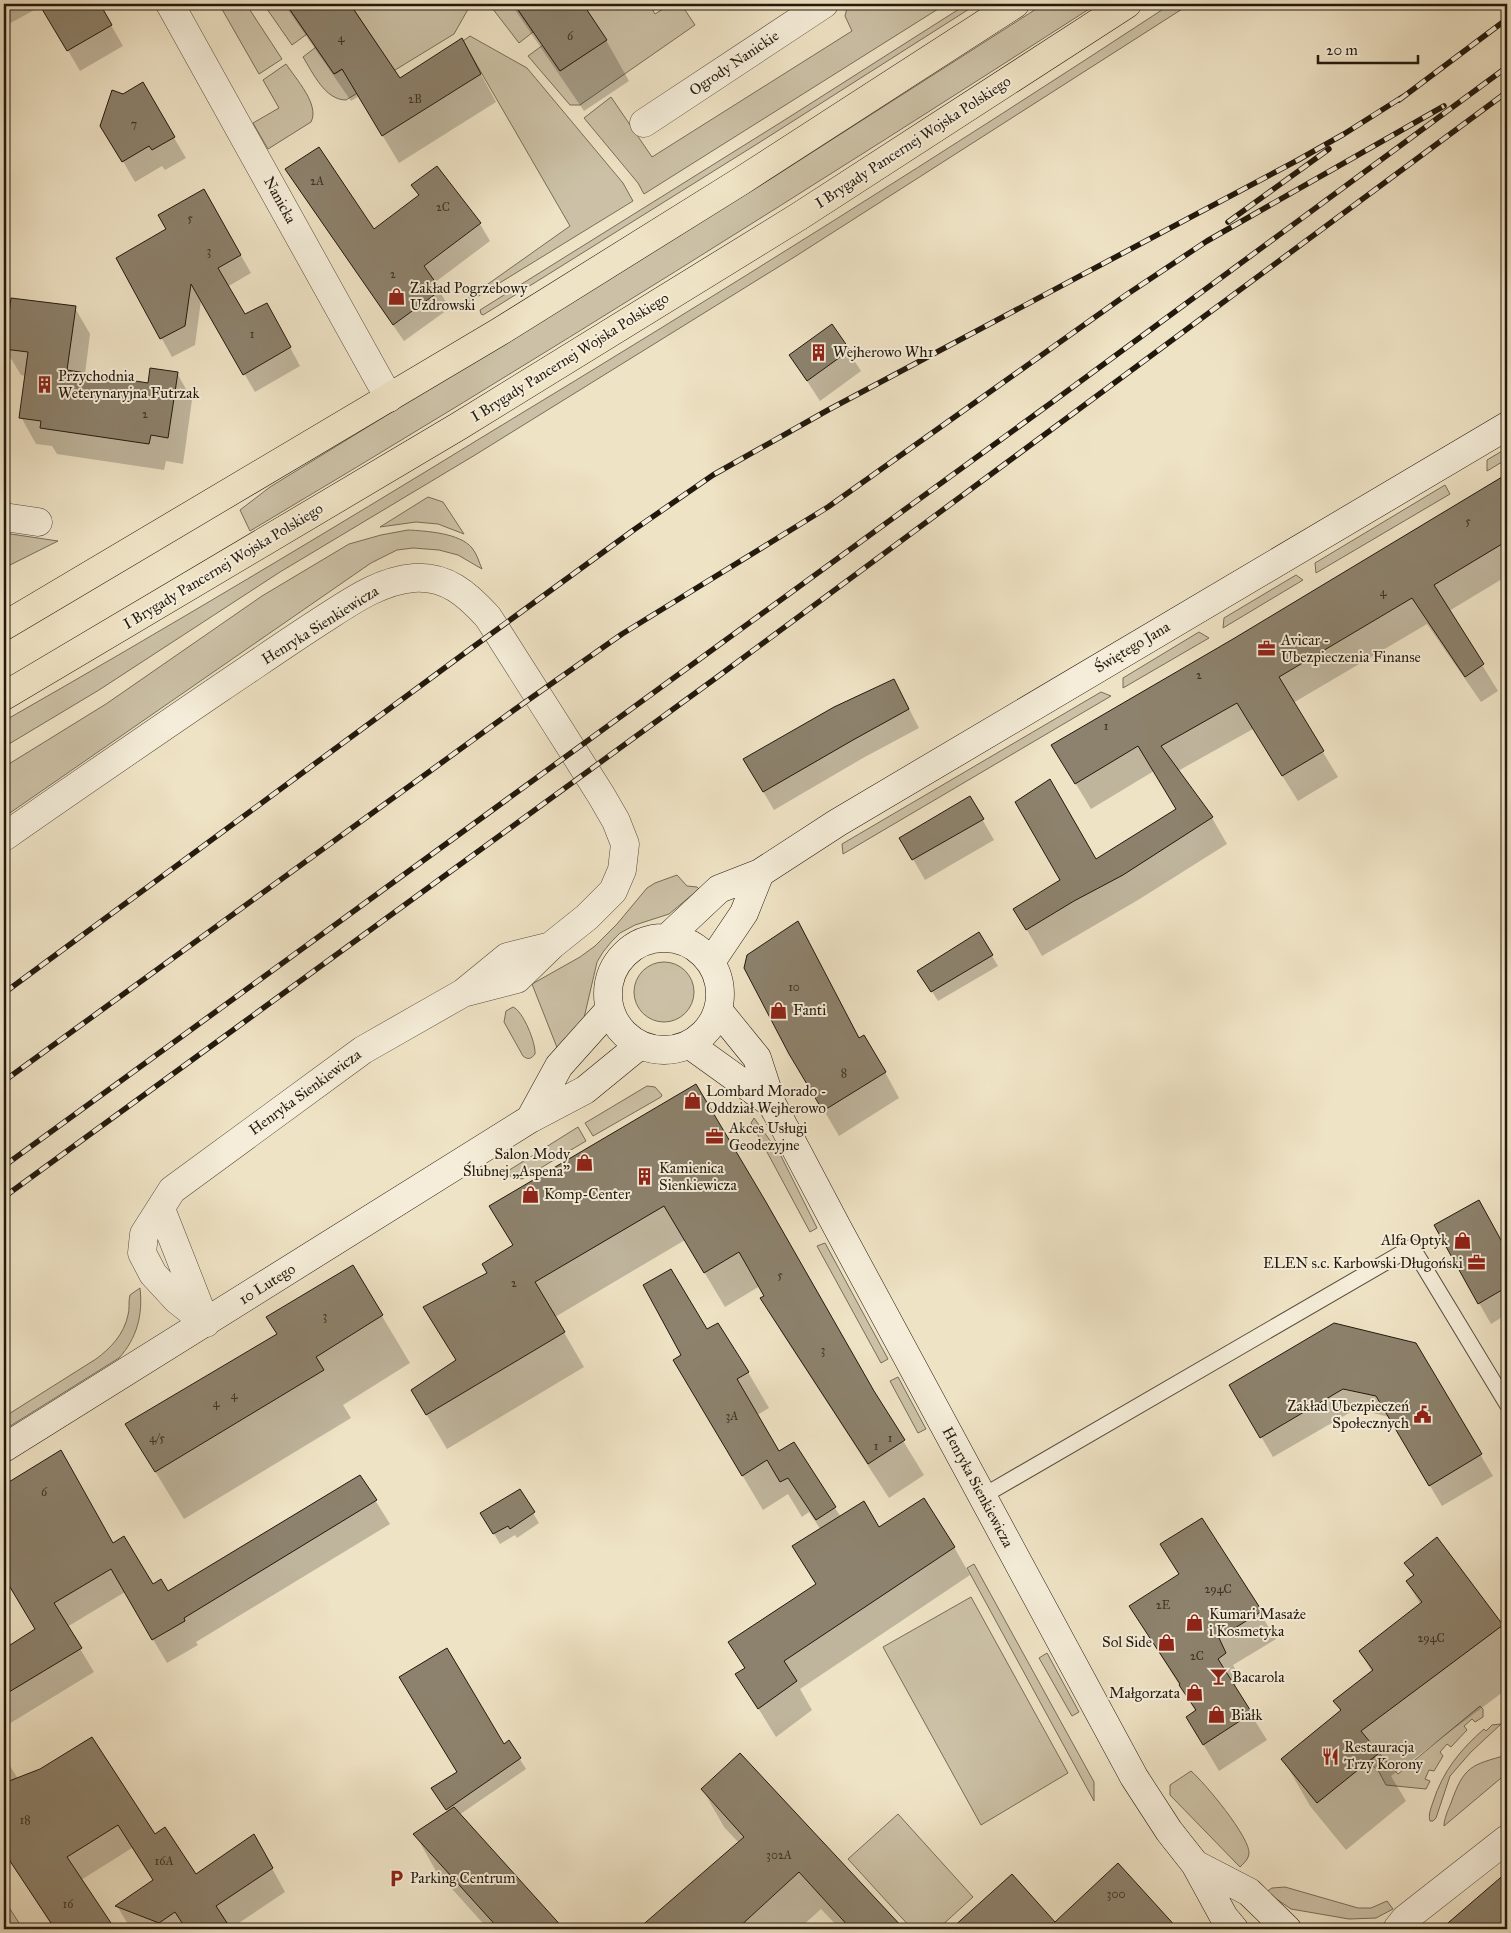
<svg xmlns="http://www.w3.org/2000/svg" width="1511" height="1933" font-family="'IM FELL Great Primer',serif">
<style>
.green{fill:#ccc1a6;stroke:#776d5a}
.shadow{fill:#0003}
.building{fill:#8d826d;stroke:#22190d}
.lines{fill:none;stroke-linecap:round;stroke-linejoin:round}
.lane-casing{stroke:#554c3b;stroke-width:17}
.street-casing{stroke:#554c3b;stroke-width:29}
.secondary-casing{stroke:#22190d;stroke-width:29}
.primary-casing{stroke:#22190d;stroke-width:29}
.lane{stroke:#f5edd9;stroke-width:15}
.street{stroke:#f5edd9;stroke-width:28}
.secondary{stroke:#f5edd9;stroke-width:28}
.primary{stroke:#efe3c5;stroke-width:28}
.rail-casing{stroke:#22190d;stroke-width:5.5}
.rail{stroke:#f5edd9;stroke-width:4;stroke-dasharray:11;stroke-linecap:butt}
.labels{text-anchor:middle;stroke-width:4;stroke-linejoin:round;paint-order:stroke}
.number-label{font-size:12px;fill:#3d3325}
.street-label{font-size:15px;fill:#22190d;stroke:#f5edd9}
.poi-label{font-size:15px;fill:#22190d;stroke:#f5edd9;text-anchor:start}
</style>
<rect width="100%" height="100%" fill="#efe3c5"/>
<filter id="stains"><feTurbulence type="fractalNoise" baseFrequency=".004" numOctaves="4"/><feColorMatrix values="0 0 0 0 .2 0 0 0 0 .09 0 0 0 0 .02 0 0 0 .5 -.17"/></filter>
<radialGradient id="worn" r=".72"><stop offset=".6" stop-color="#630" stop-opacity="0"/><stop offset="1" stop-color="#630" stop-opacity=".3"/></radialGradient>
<path class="green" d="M 219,4 L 246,4 L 282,59 L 259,74 Z
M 275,4 L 286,4 L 307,34 L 292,45 L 267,9 Z
M 350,4 L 471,4 L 454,34 L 346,100 C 325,100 313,73 303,57 L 316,47 L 335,74 L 378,46 Z
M 489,4 L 514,4 L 533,32 L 519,43 Z
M 583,4 L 649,4 L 655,14 L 671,4 L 681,4 L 695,25 L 580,105 L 570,105 L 528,56 L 543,45 L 560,71 L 606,40 Z
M 848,4 L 885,4 L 888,8 L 896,4 L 946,4 L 644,194 L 638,183 L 584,118 L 611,97 L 652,157 L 852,31 L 845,16 Z
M 967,4 L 977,4 L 757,144 L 483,315 L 481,314 L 480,310 L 783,121 Z
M 1044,4 L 1097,4 C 817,184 536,361 250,531 L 240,510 L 270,487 L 775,176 Z
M 1171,4 L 1190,4 L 796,256 L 475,455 L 280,572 L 99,690 L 4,747 L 4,721 C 167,628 329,531 489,433 C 719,294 947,151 1171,4 Z
M 470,36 L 527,68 L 623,183 L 633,201 L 467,303 L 464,301 L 570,226 L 463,41 Z
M 286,64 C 296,79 320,105 311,122 L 268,149 L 253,123 L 279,108 L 263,80 Z
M 1507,448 L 1507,459 L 1487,471 L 1487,460 Z
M 1445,485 L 1450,494 L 1316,573 L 1315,563 Z
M 428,497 L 443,502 L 464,534 L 438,524 L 416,522 L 380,527 Z
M 408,530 C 426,531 460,533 472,548 C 477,554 479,562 482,569 L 458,555 L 439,550 L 413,548 L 397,550 L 371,563 L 4,817 L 4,767 L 106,704 L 262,596 L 349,544 L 381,535 Z
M 4,533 L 58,541 L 4,568 Z
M 1296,575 L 1303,580 L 1223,628 L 1224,618 Z
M 1199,632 L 1209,638 L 1123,688 L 1123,678 Z
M 1101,692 L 1111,696 L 843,854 L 842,844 Z
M 677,875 L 687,886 L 697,887 L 699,889 L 669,914 L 635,925 L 620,933 L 612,941 L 603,952 L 597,962 L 584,1018 L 558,1050 L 532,984 L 580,957 L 595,946 L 617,924 L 647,888 L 655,883 Z
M634 992a30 30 0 1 1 60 0a30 30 0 1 1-60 0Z
M 513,1007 C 523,1011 536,1043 535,1054 C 531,1059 528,1060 523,1056 L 504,1022 L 506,1011 Z
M 647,1086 L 655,1087 L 662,1095 L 661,1097 L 593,1136 L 585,1123 Z
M 754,1118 L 781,1156 L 817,1228 L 810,1232 L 753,1126 L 751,1123 Z
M 578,1127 L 586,1141 L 522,1179 L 503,1174 Z
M 825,1243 L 888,1359 L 881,1363 L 817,1246 Z
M 140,1288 C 143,1315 137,1338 119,1358 L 4,1430 L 4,1417 L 96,1359 C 111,1348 124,1334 128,1315 C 130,1309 128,1302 130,1295 Z
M 898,1377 L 926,1429 L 918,1433 L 890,1381 Z
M 974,1564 L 1094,1782 L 1094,1801 L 967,1568 Z
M 971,1597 L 1068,1773 L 981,1825 L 883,1647 Z
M 1047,1653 L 1079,1712 L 1072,1716 L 1039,1658 Z
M 1480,1706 L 1483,1709 L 1483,1717 L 1475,1722 L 1472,1719 L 1464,1726 L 1467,1730 L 1451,1747 L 1447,1744 L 1440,1752 L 1443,1756 L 1434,1771 L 1429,1770 L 1425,1779 L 1430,1781 L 1426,1789 L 1386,1785 L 1379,1772 L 1369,1762 L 1379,1753 L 1398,1774 Z
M 1501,1724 L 1471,1752 L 1450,1776 L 1436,1818 L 1433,1821 L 1430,1821 C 1428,1815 1431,1808 1433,1802 C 1443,1771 1460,1750 1484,1729 L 1486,1731 L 1492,1725 Z
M 1507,1755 L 1507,1773 L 1444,1826 C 1444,1819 1448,1810 1451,1803 C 1464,1766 1471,1765 1507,1755 Z
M 1191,1771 C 1204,1782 1251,1838 1249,1854 C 1248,1860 1244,1863 1240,1867 L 1170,1795 L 1170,1785 Z
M 898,1814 L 973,1897 L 938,1929 L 912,1929 L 848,1859 Z
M 1285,1887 L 1358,1908 L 1371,1908 L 1387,1901 L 1393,1909 L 1376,1918 L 1349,1919 L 1291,1909 L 1266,1892 L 1272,1888 Z
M 8,1906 L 23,1929 L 13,1929 L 4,1915 L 4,1909 Z"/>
<path class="shadow" d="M 4,4 L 35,4 L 38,8 L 5,26 Z
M 41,4 L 99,4 L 123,46 L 80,71 Z
M 284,4 L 349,4 L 400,80 L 477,67 L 496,102 L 399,163 L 359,96 L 351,101 Z
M 511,4 L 581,4 L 606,40 L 629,81 L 584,111 Z
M 142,84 L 186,158 L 165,170 L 162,166 L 135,182 L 102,125 L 123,95 Z
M 287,170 L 373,230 L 419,196 L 413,185 L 480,224 L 490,241 L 434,283 L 450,308 L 404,341 L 297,187 Z
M 204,191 L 251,273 L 227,287 L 245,316 L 277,323 L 300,366 L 255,392 L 201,300 L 195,345 L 172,357 L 118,259 L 168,230 Z
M 75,308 L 90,334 L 85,374 L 149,384 L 177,373 L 192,400 L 183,464 L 166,461 L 164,470 L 57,454 L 52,446 L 36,444 L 21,417 L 26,376 L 21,375 L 5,349 Z
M 832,326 L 861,371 L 820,401 L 790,355 Z
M 1507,476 L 1507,576 L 1449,611 L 1498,691 L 1481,702 L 1427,624 L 1293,703 L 1338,777 L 1298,801 L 1253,729 L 1178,771 L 1212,818 L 1227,844 L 1138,900 L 1042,956 L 1015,909 L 1177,810 L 1154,771 L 1091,809 L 1053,746 Z
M 904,699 L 919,728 L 863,758 L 774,810 L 755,778 Z
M 970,798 L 994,840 L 925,880 L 901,838 Z
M 979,934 L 998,966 L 938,1001 L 919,971 Z
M 812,948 L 860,1039 L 885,1072 L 899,1098 L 839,1136 L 806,1080 Z
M 695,1086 L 875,1395 L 924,1475 L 889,1498 L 782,1333 L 762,1299 L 766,1296 L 760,1286 L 725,1307 L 685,1240 L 555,1317 L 584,1367 L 447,1449 L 412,1390 L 457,1361 L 445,1343 L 489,1274 L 514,1246 Z
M 1507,1240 L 1507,1314 L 1491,1324 L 1479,1303 L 1502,1243 Z
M 352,1266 L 410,1363 L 343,1405 L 351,1418 L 184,1519 L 127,1425 L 278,1335 Z
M 707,1331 L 748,1372 L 769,1408 L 757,1415 L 779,1453 L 835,1508 L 841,1517 L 878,1529 L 954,1547 L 970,1575 L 800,1689 L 812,1710 L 776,1737 L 737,1674 L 745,1669 L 730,1643 L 817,1585 L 821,1530 L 809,1512 L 802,1517 L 788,1494 L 763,1510 L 695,1396 L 683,1355 Z
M 1415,1345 L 1493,1476 L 1442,1506 L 1389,1417 L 1356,1409 L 1273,1457 L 1231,1385 Z
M 60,1452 L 113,1544 L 152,1586 L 168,1593 L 360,1476 L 390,1524 L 196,1642 L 198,1645 L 167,1663 L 125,1592 L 67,1627 L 94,1672 L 4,1727 L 4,1650 L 37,1630 L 5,1578 L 4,1579 L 4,1486 Z
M 482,1513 L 533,1513 L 539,1523 L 517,1538 L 515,1535 L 500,1544 Z
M 1202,1520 L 1276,1639 L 1233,1665 L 1241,1681 L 1233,1686 L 1267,1740 L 1219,1771 L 1203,1744 L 1196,1712 L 1130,1606 L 1180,1575 Z
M 1406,1563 L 1502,1625 L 1507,1634 L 1507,1689 L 1391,1776 L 1406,1801 L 1346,1850 L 1310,1806 L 1283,1759 L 1341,1712 L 1335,1701 L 1372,1672 L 1360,1651 L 1421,1605 L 1407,1582 L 1414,1577 Z
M 509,1742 L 526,1769 L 459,1815 L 563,1929 L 488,1929 L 436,1871 L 415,1834 L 448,1812 L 439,1798 Z
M 740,1755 L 902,1929 L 840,1929 L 821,1909 L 799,1929 L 640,1929 L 739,1843 L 724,1827 L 703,1790 Z
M 4,1756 L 18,1779 L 154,1835 L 195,1876 L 267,1859 L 285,1892 L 230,1929 L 131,1929 L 117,1906 L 154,1881 L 132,1848 L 81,1880 L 113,1929 L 54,1929 L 4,1852 Z
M 1507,1874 L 1507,1929 L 1442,1929 Z
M 962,1920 L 1172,1925 L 1175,1929 L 967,1929 Z"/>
<path class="building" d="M 39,4 L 100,4 L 112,25 L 67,51 Z
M 286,4 L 350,4 L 400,78 L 462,38 L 481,74 L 382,136 L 342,69 L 334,74 Z
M 514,4 L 583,4 L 607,40 L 560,71 Z
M 143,82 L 175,137 L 152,150 L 149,146 L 122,162 L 100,126 L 112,90 L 123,94 Z
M 319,147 L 374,229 L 419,195 L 411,185 L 437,166 L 481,223 L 424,266 L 441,290 L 393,325 L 285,169 Z
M 204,189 L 241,255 L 218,268 L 245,314 L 267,303 L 291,347 L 243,375 L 191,284 L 185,326 L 160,339 L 116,258 L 166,229 L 158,215 Z
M 11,298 L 76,306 L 67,370 L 148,383 L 150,368 L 178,372 L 168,438 L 151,435 L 149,444 L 40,428 L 41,421 L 19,418 L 28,352 L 4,349 Z
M 832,324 L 850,350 L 807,381 L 789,355 Z
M 1507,474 L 1507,541 L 1434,585 L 1484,664 L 1465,677 L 1412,598 L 1279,677 L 1324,751 L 1282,776 L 1237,703 L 1161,746 L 1213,817 L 1123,875 L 1074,901 L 1026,930 L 1013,909 L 1060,880 L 1015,802 L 1050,779 L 1096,859 L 1176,809 L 1138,746 L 1075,784 L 1051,745 L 1233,639 Z
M 894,679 L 909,709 L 853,740 L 763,792 L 743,759 L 834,707 Z
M 970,796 L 984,819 L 912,860 L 899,838 Z
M 798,921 L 859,1038 L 864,1035 L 886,1072 L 823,1111 L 789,1054 L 744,968 L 747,955 Z
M 979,932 L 993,955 L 931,992 L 917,971 Z
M 696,1084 L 766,1202 L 874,1391 L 905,1440 L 868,1464 L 760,1298 L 764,1296 L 739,1252 L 704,1273 L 664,1206 L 535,1282 L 565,1332 L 426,1415 L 411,1390 L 456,1360 L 423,1307 L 487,1273 L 482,1264 L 513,1245 L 489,1206 Z
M 1479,1200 L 1507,1251 L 1507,1287 L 1478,1304 L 1434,1225 Z
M 353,1265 L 383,1315 L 316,1357 L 324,1370 L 155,1472 L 125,1424 L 277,1334 L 266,1317 Z
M 671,1269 L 707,1329 L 718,1323 L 749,1372 L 737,1379 L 779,1451 L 794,1442 L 836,1507 L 816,1520 L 788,1478 L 780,1482 L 767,1460 L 742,1476 L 673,1360 L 681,1355 L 643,1285 Z
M 1334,1323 L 1416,1343 L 1482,1454 L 1429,1486 L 1376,1396 L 1343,1389 L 1260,1438 L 1229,1385 Z
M 61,1450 L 113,1543 L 124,1536 L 153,1584 L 161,1579 L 168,1591 L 360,1475 L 377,1500 L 184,1618 L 185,1621 L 152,1640 L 111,1569 L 54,1603 L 82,1648 L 4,1695 L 4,1649 L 35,1629 L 4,1577 L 4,1485 Z
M 520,1489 L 535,1512 L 510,1529 L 508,1526 L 493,1534 L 480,1513 Z
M 924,1498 L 955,1547 L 784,1661 L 797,1681 L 758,1709 L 735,1674 L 745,1668 L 728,1642 L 816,1584 L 792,1546 L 864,1501 L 879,1527 Z
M 1202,1518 L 1262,1611 L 1219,1638 L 1226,1653 L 1218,1659 L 1252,1713 L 1203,1745 L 1186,1717 L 1196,1710 L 1179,1685 L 1180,1684 L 1129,1606 L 1179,1574 L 1160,1544 Z
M 1437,1537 L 1503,1625 L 1361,1731 L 1379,1753 L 1317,1803 L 1281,1759 L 1341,1710 L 1333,1701 L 1373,1670 L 1359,1651 L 1422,1602 L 1406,1581 L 1414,1575 L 1404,1563 Z
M 447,1648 L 504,1744 L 509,1740 L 521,1758 L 446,1810 L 431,1788 L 457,1772 L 399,1677 Z
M 92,1737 L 155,1834 L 165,1827 L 196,1874 L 254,1834 L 273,1868 L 216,1906 L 231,1929 L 186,1929 L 175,1912 L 159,1923 L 115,1906 L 153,1880 L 118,1825 L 67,1857 L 115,1929 L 55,1929 L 4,1852 L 4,1783 L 40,1769 Z
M 740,1753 L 904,1929 L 851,1929 L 799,1872 L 737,1929 L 638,1929 L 744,1837 L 701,1789 Z
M 454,1807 L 564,1929 L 499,1929 L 413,1834 Z
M 1118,1863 L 1178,1929 L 951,1929 L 1012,1874 L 1055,1922 Z
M 1507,1872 L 1507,1929 L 1441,1929 Z"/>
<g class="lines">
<defs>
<path id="lane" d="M 983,1496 L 1412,1247 L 1507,1404"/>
<path id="street" d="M 170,4 L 389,398
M 644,123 L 824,4
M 4,517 L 38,522
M 4,837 C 75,787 147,738 219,689 C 252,667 285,644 319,622 C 349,603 378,581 414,578 C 447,576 467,594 488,617 L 601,795 L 616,821 L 625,844 L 622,870 L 613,891 L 587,917 L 552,945 L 517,979 L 463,993
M 161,1209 L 205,1321
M 206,1323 L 177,1300 L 153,1274 L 142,1253 L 144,1234 L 172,1190 L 363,1050 L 463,993 L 507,957 L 551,946
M 1397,1929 L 1405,1919 L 1507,1839"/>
<path id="secondary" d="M 668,937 L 719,889 L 760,873 L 837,823 L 1507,426
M608 994a56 56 0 1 1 112 0a56 56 0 1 1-112 0Z
M 711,962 L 744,913 L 760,873
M 718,1010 L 757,1058 L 772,1104 L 837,1227 L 1134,1777 L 1169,1831 L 1195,1864 L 1224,1917 L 1234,1929
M 690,1045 L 772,1104
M 530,1119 L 559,1066 L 610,1009
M 4,1448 L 530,1119 L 585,1090 L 640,1045
M 1195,1864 L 1249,1892 L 1287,1929"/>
<path id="primary" d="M 4,626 L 499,332 L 741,181 L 1015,4
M 4,696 L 459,426 L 798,217 L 1127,4"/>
</defs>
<use href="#lane" class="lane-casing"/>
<use href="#street" class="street-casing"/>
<use href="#secondary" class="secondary-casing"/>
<use href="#primary" class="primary-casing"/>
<use href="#lane" class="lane"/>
<use href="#street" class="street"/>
<use href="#secondary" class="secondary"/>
<use href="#primary" class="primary"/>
<defs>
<path id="rail" d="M 1399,100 L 1507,19
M 1228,222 L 1329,149
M 4,993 L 473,647 L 635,529 L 713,475 L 828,410 L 1298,160 L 1344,134 L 1404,96
M 4,1081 L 514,710 L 622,634 L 828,507 L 1126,295 L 1207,241 L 1444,106
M 4,1166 L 1051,403 L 1507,67
M 4,1197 L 720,675 L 1507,92"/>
</defs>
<use href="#rail" class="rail-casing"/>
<use href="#rail" class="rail"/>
</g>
<defs>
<symbol id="shop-bare" viewBox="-9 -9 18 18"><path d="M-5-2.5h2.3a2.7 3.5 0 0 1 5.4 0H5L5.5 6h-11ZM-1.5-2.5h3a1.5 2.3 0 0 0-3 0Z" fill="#8f2418" stroke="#f5edd9" stroke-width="2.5" paint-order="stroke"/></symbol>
<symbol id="building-bare" viewBox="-9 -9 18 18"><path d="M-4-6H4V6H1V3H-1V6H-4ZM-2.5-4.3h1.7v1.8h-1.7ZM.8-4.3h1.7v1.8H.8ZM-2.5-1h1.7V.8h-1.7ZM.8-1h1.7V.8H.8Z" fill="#8f2418" stroke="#f5edd9" stroke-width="2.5" paint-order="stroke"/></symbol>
<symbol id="office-bare" viewBox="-9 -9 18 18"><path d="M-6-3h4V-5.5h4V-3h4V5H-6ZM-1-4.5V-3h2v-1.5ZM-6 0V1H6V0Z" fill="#8f2418" stroke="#f5edd9" stroke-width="2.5" paint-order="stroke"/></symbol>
<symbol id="civic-bare" viewBox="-9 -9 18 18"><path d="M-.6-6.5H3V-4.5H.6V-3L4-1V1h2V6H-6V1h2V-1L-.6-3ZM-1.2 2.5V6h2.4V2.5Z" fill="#8f2418" stroke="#f5edd9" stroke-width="2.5" paint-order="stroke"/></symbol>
<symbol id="bar-bare" viewBox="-9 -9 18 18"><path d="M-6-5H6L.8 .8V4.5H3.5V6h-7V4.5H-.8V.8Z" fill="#8f2418" stroke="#f5edd9" stroke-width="2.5" paint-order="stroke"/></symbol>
<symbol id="restaurant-bare" viewBox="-9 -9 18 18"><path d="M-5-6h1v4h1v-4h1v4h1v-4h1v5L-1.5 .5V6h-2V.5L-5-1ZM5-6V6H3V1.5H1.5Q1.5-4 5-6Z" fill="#8f2418" stroke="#f5edd9" stroke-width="2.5" paint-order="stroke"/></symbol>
<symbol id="parking-bare" viewBox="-9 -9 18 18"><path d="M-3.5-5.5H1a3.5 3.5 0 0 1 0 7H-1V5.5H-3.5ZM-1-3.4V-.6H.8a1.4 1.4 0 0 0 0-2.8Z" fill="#8f2418" stroke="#f5edd9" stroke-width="2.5" paint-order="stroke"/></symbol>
</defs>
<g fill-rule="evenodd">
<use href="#shop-bare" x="384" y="284" width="25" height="25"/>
<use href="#building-bare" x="806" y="340" width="25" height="25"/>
<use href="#building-bare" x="32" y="372" width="25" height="25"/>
<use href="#office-bare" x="1254" y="636" width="25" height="25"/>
<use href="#shop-bare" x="766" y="998" width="25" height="25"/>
<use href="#shop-bare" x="680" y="1088" width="25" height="25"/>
<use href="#office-bare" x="702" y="1124" width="25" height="25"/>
<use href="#shop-bare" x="572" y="1150" width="25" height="25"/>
<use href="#building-bare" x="632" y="1164" width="25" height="25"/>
<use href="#shop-bare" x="518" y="1182" width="25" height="25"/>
<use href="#shop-bare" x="1450" y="1228" width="25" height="25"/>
<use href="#office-bare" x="1464" y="1250" width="25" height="25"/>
<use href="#civic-bare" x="1410" y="1402" width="25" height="25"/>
<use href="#shop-bare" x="1182" y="1610" width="25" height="25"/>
<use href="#shop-bare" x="1154" y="1630" width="25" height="25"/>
<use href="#bar-bare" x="1206" y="1664" width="25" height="25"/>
<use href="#shop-bare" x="1182" y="1680" width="25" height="25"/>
<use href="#shop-bare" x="1204" y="1702" width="25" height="25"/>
<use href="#restaurant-bare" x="1318" y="1744" width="25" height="25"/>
<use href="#parking-bare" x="384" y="1866" width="25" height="25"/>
</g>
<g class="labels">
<g class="number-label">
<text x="570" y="40">6</text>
<text x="341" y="42">4</text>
<text x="415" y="103">2B</text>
<text x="134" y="128">7</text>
<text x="317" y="185">2A</text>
<text x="443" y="211">2C</text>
<text x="190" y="222">5</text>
<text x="209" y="255">3</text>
<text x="393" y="278">2</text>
<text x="252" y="338">1</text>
<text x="145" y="418">2</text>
<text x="1468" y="525">5</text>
<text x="1383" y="596">4</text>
<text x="1199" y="679">2</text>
<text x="1106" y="730">1</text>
<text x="794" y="991">10</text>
<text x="844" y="1077">8</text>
<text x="780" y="1279">5</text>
<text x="514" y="1287">2</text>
<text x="325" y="1320">3</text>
<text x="823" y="1354">3</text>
<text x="234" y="1399">4</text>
<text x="216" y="1407">4</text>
<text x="732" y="1420">3A</text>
<text x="157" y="1442">4/5</text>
<text x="890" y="1442">1</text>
<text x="876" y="1450">1</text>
<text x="44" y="1496">6</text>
<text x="1218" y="1593">294C</text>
<text x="1163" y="1609">2E</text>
<text x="1431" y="1642">294C</text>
<text x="1197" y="1660">2C</text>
<text x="25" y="1824">18</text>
<text x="779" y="1859">302A</text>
<text x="164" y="1865">16A</text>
<text x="1116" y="1898">300</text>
<text x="68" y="1908">16</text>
</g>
<g class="street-label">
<text transform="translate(734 63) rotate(-34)" y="5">Ogrody Nanickie</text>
<text transform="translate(913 142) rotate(-33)" y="5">I Brygady Pancernej Wojska Polskiego</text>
<text transform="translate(280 200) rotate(61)" y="5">Nanicka</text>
<text transform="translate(570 357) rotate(-32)" y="5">I Brygady Pancernej Wojska Polskiego</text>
<text transform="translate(223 566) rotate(-31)" y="5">I Brygady Pancernej Wojska Polskiego</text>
<text transform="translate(320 625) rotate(-32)" y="5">Henryka Sienkiewicza</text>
<text transform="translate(1132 647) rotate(-31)" y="5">Świętego Jana</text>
<text transform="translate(305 1092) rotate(-36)" y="5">Henryka Sienkiewicza</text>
<text transform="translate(267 1284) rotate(-32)" y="5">10 Lutego</text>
<text transform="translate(978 1487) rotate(62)" y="5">Henryka Sienkiewicza</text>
</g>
<g class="poi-label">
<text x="410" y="293">Zakład Pogrzebowy<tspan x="410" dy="17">Uzdrowski</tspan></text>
<text x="833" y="357">Wejherowo Wh1</text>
<text x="58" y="381">Przychodnia<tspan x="58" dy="17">Weterynaryjna Futrzak</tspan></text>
<text x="1281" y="645">Avicar -<tspan x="1281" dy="17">Ubezpieczenia Finanse</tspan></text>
<text x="793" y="1015">Fanti</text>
<text x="706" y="1096">Lombard Morado -<tspan x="706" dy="17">Oddział Wejherowo</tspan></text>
<text x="729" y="1133">Akces Usługi<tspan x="729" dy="17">Geodezyjne</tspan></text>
<text x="570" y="1159" text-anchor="end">Salon Mody<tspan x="570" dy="17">Ślubnej „Aspena”</tspan></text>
<text x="659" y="1173">Kamienica<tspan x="659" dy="17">Sienkiewicza</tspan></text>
<text x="544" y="1199">Komp-Center</text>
<text x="1448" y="1245" text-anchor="end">Alfa Optyk</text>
<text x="1463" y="1268" text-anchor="end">ELEN s.c. Karbowski Długoński</text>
<text x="1409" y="1411" text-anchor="end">Zakład Ubezpieczeń<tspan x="1409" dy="17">Społecznych</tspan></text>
<text x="1209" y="1619">Kumari Masaże<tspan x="1209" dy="17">i Kosmetyka</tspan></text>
<text x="1152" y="1647" text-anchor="end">Sol Side</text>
<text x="1232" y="1682">Bacarola</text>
<text x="1180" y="1698" text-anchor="end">Małgorzata</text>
<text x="1231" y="1720">Białk</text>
<text x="1344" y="1752">Restauracja<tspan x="1344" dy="17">Trzy Korony</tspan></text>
<text x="410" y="1883">Parking Centrum</text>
</g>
</g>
<rect width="1511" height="1933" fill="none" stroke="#efe3c5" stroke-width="20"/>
<rect x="5" y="5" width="1501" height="1923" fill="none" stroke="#22190d" stroke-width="2.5"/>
<rect x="10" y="10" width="1491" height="1913" fill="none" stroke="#22190d"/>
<path d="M1318 55v8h100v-8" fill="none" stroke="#22190d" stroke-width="2.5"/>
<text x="1326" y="55" font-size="15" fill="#22190d" stroke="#f5edd9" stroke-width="4" paint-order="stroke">20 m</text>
<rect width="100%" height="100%" filter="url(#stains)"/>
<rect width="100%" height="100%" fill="url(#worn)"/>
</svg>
